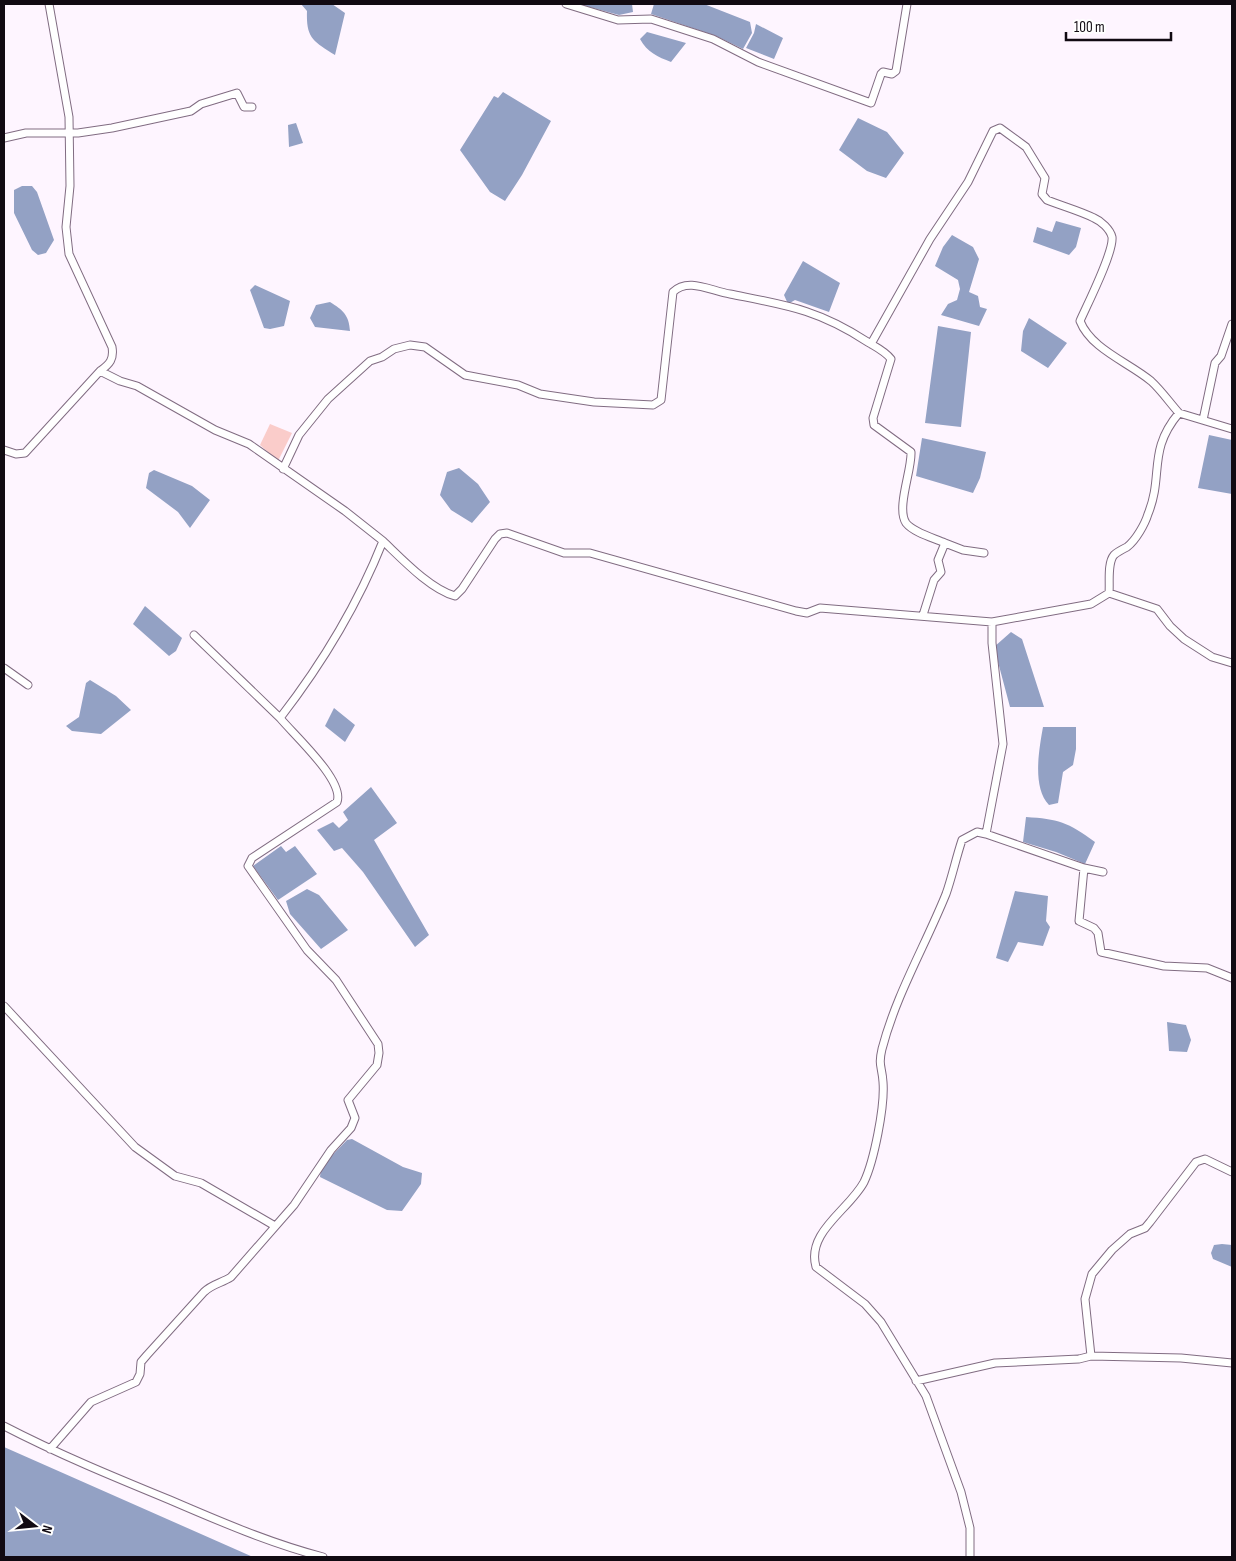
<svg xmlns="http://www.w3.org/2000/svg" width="1236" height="1561" font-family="'Sofia Sans Condensed',sans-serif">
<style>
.green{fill:#faccca}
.water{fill:#93a1c4}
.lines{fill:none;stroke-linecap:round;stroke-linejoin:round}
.minor-casing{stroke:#816c82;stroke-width:9}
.minor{stroke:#fff;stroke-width:7}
</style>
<rect width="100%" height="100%" fill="#fef5ff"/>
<path class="green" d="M 270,424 L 292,433 L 278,461 L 260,445 Z"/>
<path class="water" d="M 301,4 L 332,4 L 345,13 L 335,55 C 313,41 306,38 307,11 Z
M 578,4 L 632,4 L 633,12 L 619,15 Z
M 654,4 L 704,4 L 750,22 L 752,33 L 743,49 L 716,36 L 651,14 Z
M 756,24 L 783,38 L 774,59 L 746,48 L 754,33 Z
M 647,32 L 686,43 L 671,62 C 658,57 647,52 640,39 Z
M 503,92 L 551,121 L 522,175 L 505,201 L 490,192 L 460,150 L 494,96 L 498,98 Z
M 858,118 L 887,132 L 904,153 L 886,178 L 867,171 L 839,150 Z
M 296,123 L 303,143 L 289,147 L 288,125 Z
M 22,186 L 32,186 L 37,192 L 54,240 L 46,253 L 38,255 L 32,250 L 14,213 L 14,190 Z
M 1056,221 L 1081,228 L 1076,247 L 1069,255 L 1033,242 L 1037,227 L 1052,232 Z
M 952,235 L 973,247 L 979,259 L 969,292 L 978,296 L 980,307 L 987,309 L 979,326 L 941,315 L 948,304 L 957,300 L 960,289 L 958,280 L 935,266 L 943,247 Z
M 803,261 L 840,283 L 829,312 L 795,300 L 788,304 L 784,295 Z
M 255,285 L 290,301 L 284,326 L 270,329 L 264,328 L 250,290 Z
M 330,302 C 343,310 349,315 350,331 L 315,327 L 310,318 L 316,305 Z
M 1029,318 L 1067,343 L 1048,368 L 1021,351 L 1023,331 Z
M 938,326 L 971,332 L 961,427 L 925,423 Z
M 1209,435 L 1232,440 L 1232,494 L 1198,488 Z
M 922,438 L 986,452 L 980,478 L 973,493 L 916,476 Z
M 459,468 L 478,484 L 490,502 L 472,523 L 451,510 L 440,495 L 447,472 Z
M 154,470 L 192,486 L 210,500 L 190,528 L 178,512 L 146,488 L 149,473 Z
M 145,606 L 182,638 L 176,651 L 169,656 L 133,624 Z
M 1011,632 L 1022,639 L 1044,707 L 1010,707 L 994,647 Z
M 90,680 L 116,696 L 131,710 L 101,734 L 72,731 L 66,726 L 79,717 L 86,683 Z
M 334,708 L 355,725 L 345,742 L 325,726 Z
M 1043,727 L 1076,727 L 1076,749 L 1073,765 L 1063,772 L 1058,803 L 1049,805 C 1032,787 1039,750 1043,727 Z
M 371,787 L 397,823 L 374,840 L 429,935 L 415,947 L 363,872 L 342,848 L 334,851 L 317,830 L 333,822 L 339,828 L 348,820 L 343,812 Z
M 1026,817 C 1058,819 1068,822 1095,842 L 1085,864 L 1056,852 L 1023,842 Z
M 281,846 L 286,852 L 295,846 L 317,874 L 278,900 L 253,866 Z
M 307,889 L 319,895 L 348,930 L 321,949 L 290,914 L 286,901 Z
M 1015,891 L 1048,896 L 1046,921 L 1050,927 L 1043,946 L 1018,942 L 1008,962 L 996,958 Z
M 1167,1022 L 1186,1025 L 1191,1040 L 1187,1052 L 1169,1051 Z
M 352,1139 L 403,1167 L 422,1173 L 421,1184 L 402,1211 L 387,1210 L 320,1177 L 321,1167 L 347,1140 Z
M 1222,1244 L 1232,1245 L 1232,1267 L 1213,1259 L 1211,1253 L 1214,1245 Z
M 4,1447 L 253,1557 L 4,1557 Z"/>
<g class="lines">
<defs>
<path id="minor" d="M 49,4 L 69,117 L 70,186 L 66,227 L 69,254 L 112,347 C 114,359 110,364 100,371 L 120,381 L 137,386 L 215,430 L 249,444 L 345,511 L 383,541 C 358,604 321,665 280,718 L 194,635
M 566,4 L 618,20 L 651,19 L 713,39 L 758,62 L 871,103 L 881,74 L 883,72 L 892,74 L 896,71 L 907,4
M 4,138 L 26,133 L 78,133 L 112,128 L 191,111 L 201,104 L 237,93 L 244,107 L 252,107
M 871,344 L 930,239 L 968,182 L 993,131 L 1000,128 L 1026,147 L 1045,178 L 1042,194 L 1047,200 C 1062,206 1080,211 1094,218 C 1101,221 1110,229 1112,237 C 1114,252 1087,305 1080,321 C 1091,349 1128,362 1151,381 C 1161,390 1170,403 1179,413
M 1203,420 L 1215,363 L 1221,356 L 1232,324
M 4,450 L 16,454 L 25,453 L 100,371
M 283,469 L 299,435 L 328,399 L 370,361 L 382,357 L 394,349 L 410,345 L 425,347 L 465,375 L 518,385 L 540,394 L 594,402 L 653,405 L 661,400 L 673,292 C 688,277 711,291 730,294 C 785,305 817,309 866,341 C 874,346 885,351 891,359 L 873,418 L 874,425 L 911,452 C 912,470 896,508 906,523 C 914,533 934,538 945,543 L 938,560 L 941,572 L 934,580 L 923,615
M 383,541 C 402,559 430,589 455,596 L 462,589 L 495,539 L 500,534 L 507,533 L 564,553 L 590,553 L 796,611 L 807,613 L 820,608 L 992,622 L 1091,604 L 1109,593 C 1110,583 1107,563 1114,555 C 1117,552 1123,549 1127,547 C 1136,540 1145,524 1148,514 C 1164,475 1147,451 1179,413 L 1232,429
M 945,543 L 963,550 L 984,553
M 1109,593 L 1157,609 L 1170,626 L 1184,639 L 1212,657 L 1232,663
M 992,622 L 992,643 L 1003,744 L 986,834 L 1084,868 L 1103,872
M 4,668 L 28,685
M 1084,868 L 1079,921 L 1094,928 L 1098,933 L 1101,952 L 1164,966 L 1207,968 L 1232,978
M 4,1006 L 135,1147 L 175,1176 L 201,1183 L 275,1226
M 1091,1356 L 1181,1358 L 1232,1363
M 916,1381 L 995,1363 L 1079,1359 L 1091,1356 L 1085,1299 L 1092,1274 L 1112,1250 L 1130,1234 L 1145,1228 L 1150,1222 L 1196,1162 L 1205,1159 L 1232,1172
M 4,1426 C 58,1454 114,1477 170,1500 C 221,1522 270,1543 323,1557
M 50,1449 L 91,1402 L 136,1382 L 140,1374 L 141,1362 L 147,1355 L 204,1292 C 212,1284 222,1283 231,1277 L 294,1205 L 331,1150 L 351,1128 L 355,1118 L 348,1100 L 377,1065 L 379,1053 L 378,1044 L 336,980 L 307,950 L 248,866 L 252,858 L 337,802 C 345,781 294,735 280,718
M 970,1557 L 970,1528 L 961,1492 L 926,1396 L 881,1322 L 865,1304 L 816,1267 C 806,1232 849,1210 864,1182 C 874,1161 885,1106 883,1082 C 882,1066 878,1066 882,1049 C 896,995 925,946 946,894 C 952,877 956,858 962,840 L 977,832 L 986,834"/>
</defs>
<use href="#minor" class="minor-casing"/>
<use href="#minor" class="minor"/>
</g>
<rect width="1236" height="1561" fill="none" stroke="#110a12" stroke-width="10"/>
<g transform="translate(35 1526) rotate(106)" stroke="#ffffff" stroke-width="4" paint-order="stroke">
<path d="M0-4L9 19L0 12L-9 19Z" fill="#110a12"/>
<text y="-8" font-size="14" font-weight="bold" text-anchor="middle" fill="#110a12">N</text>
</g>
<path d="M1066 32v8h105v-8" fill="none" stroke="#110a12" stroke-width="2.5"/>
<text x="1074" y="32" font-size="15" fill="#110a12" stroke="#ffffff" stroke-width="4" paint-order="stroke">100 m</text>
</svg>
